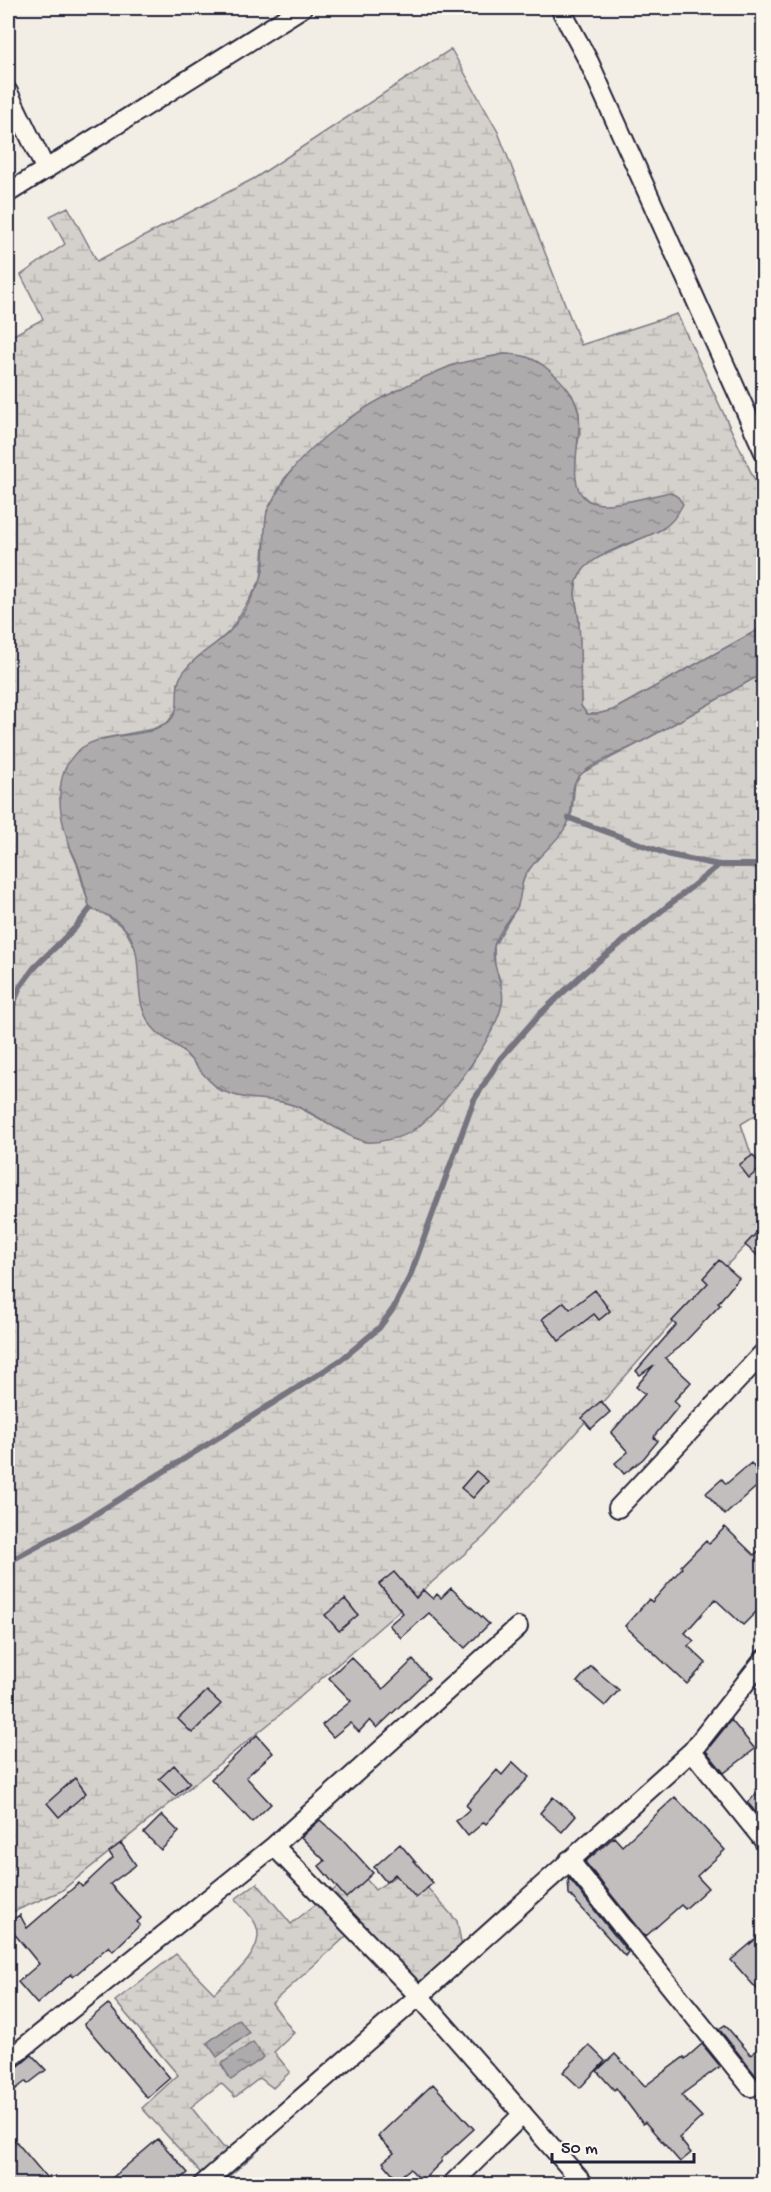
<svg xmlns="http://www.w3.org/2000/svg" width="771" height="2192" font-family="'Gochi Hand',sans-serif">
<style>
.wetland{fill:url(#wetland-marsh);stroke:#7b7a84;stroke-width:1.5}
.water{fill:url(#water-ripples);stroke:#76747f;stroke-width:1.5}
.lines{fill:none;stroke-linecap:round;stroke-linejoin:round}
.stream{stroke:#76747f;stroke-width:6}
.building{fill:#c2bebe;stroke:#22223b;stroke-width:1.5}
.minor-casing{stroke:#22223b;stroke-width:22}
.minor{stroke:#fbf7ec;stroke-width:18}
</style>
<defs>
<pattern id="wetland-marsh" width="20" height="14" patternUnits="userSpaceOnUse" patternTransform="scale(1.5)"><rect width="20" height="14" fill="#d4d1cc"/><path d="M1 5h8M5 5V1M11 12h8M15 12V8" fill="none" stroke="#b6b3b0"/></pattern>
<pattern id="water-ripples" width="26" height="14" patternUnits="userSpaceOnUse" patternTransform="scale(1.5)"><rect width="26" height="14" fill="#aeabad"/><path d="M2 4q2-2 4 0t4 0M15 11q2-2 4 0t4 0" fill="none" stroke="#8d8b8e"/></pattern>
</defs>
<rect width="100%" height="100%" fill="#f2eee5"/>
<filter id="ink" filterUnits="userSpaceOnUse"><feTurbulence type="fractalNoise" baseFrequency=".0167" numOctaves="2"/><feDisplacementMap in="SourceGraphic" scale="12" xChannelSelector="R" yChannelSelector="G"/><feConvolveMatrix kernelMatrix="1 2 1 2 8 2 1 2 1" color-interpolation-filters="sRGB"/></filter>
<g filter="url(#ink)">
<path class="wetland" d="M 451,49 L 498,132 L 581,345 L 677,314 L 763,498 L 763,627 L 613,710 L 597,714 L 587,714 L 581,706 L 579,622 L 575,594 L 577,580 L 585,567 L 595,559 L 664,528 L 616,503 L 603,505 L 589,501 L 579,492 L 575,481 L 576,450 L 580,434 L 579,413 L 572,395 L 555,375 L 504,354 L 453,365 L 409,385 L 351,417 L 322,440 L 301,460 L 284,479 L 267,511 L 261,580 L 230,631 L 193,663 L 178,683 L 178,705 L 175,712 L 168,722 L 153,729 L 100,739 L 69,846 L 77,864 L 90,909 L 100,911 L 124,928 L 138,953 L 139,968 L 181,1049 L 219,1090 L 238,1096 L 275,1100 L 296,1106 L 354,1137 L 469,1069 L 494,1025 L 501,982 L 495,967 L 494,946 L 518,905 L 519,891 L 525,876 L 535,861 L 566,826 L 572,812 L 575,782 L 582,773 L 639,743 L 763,673 L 764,1110 L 741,1124 L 763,1190 L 763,1228 L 687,1306 L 485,1536 L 275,1719 L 61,1891 L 8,1914 L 8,338 L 43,319 L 21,275 L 65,244 L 50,216 L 68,207 L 97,261 L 255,178 Z
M 409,1867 L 457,1921 L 462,1947 L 419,1986 L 361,1923 L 272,2003 L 294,2033 L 274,2052 L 290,2072 L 273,2088 L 260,2078 L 235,2097 L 221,2083 L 191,2107 L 223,2147 L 255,2154 L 220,2184 L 208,2184 L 199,2171 L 142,2108 L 178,2075 L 115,2001 L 176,1954 L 214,1993 C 230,1978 267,1951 256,1925 C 252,1916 242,1907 235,1899 L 257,1883 L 291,1924 L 359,1870 L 375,1890 Z"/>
<path class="water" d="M 504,354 C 523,354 535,358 549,370 C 563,381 577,398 579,415 C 582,438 564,488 589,501 C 608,510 649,496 670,492 L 678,497 L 683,504 C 678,514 671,524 662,529 C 639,543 586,552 577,581 C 572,594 578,609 579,622 C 581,650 580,678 581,706 L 587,714 L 597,714 L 613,710 L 763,627 L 763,673 C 722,697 680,721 637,744 C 621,753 588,764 577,779 C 569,789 575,810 567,825 C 557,843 537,856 526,874 C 519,886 522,900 516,909 C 509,920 497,934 494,946 C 490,966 506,985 502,1004 C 495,1038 442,1110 414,1130 C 405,1137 373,1145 362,1141 C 339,1133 319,1115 296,1106 C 277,1098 258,1101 238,1096 C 208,1089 202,1069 182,1050 C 174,1043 163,1039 156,1031 C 118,994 167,930 90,909 C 86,894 83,879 78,865 C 76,858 71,851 69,844 C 61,821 55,793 65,769 C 85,723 138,745 168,722 C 184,710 172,690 181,676 C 191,658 214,647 228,633 C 241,620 251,600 259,583 C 268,566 262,531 267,512 C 269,506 273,500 276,495 C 307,434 388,391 451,366 C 467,360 487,358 504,354 Z
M 239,2019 L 249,2033 L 217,2057 L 207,2043 Z
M 253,2042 L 264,2057 L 231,2080 L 221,2064 Z"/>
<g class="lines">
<path class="stream" d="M 569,818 L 670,855 L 719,865 L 764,865
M 8,1018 L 20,987 L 34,968 L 75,928 L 90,909
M 8,1562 L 81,1523 L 240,1424 L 341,1360 L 379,1328 L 393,1309 L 410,1276 L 474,1100 L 500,1059 L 539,1015 L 585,972 L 719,865"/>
</g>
<path class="building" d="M 753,1155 L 762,1167 L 749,1178 L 739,1165 Z
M 764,1225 L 764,1261 L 745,1245 Z
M 719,1260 L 739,1278 L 718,1303 L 720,1305 L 680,1347 L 665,1358 L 691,1382 L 674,1401 L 679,1406 L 655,1435 L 654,1438 L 658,1441 L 643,1459 L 624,1474 L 615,1463 L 628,1452 L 611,1433 L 645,1394 L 636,1387 L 654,1365 L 640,1375 L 636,1371 L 676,1325 L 672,1321 L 708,1283 L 703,1278 Z
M 595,1290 L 610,1311 L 599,1320 L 594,1314 L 559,1341 L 542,1319 L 564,1302 L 570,1309 Z
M 601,1401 L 610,1412 L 591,1429 L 582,1418 Z
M 751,1463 L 764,1480 L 725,1515 L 706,1493 L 722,1479 L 726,1484 Z
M 476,1471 L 488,1481 L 473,1498 L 461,1488 Z
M 725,1527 L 754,1555 L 764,1546 L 764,1604 L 743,1625 L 715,1599 L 685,1633 L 694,1641 L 688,1646 L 706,1663 L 687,1684 L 625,1626 L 649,1599 L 652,1602 L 682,1568 L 681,1566 L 706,1541 L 709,1544 Z
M 394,1572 L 416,1598 L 423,1590 L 433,1599 L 437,1594 L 441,1598 L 451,1588 L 489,1624 L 465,1648 L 429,1613 L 401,1638 L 389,1625 L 403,1613 L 379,1584 Z
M 345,1599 L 358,1615 L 339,1631 L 325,1615 Z
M 351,1657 L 383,1689 L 413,1660 L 429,1678 L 377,1728 L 370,1720 L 359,1732 L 350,1723 L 333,1737 L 322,1725 L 351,1701 L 329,1678 Z
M 591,1666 L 619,1690 L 605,1706 L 577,1682 Z
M 207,1691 L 221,1704 L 192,1733 L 178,1719 Z
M 731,1720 L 755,1749 L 724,1773 L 706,1751 Z
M 257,1735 L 273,1753 L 246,1777 L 271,1804 L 252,1822 L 211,1779 Z
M 513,1762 L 529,1777 L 486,1824 L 484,1822 L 468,1836 L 456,1821 L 470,1809 L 466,1805 L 497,1770 L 502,1775 Z
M 174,1765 L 190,1783 L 175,1796 L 159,1779 Z
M 75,1778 L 86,1793 L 59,1817 L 47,1803 Z
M 764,1788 L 764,1822 L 747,1802 Z
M 553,1797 L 576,1816 L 562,1832 L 540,1813 Z
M 675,1797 L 725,1850 L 697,1876 L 708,1888 L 685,1909 L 681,1905 L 645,1937 L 585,1862 L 614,1837 L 622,1846 Z
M 162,1815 L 179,1832 L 161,1850 L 144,1833 Z
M 320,1820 L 345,1842 L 373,1873 L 346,1898 L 319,1866 L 325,1861 L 301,1837 Z
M 121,1843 L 136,1865 L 110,1884 L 141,1918 L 137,1922 L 140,1925 L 113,1951 L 109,1946 L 73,1977 L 71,1974 L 37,2004 L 18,1982 L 39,1964 L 8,1926 L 8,1922 L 20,1915 L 27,1928 L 79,1883 L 82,1887 L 113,1858 L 109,1852 Z
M 400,1844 L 433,1883 L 416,1898 L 395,1874 L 386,1882 L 374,1867 Z
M 568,1877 L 628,1952 L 625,1956 L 569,1894 Z
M 764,1932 L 764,1997 L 731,1960 Z
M 108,2004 L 170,2078 L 147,2098 L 84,2024 Z
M 725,2025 L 751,2055 L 764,2043 L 764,2080 L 761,2082 L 719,2029 Z
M 702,2044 L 720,2066 L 681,2095 L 702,2117 L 679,2138 L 691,2153 L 680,2162 L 645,2122 L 643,2124 L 616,2088 L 614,2090 L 597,2071 L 615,2054 L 645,2086 L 684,2057 L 685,2059 Z
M 589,2045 L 605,2061 L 580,2088 L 563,2072 Z
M 32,2055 L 46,2070 L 28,2084 L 26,2081 L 16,2089 L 8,2078 L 8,2075 Z
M 433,2084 L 474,2129 L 441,2159 L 442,2161 L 422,2181 L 410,2169 L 397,2179 L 383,2162 L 394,2153 L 378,2136 Z
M 8,2132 L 52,2184 L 14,2184 L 8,2177 Z
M 158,2139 L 188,2173 L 174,2184 L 105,2184 Z"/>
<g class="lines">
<defs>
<path id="minor" d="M 560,8 L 589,62 L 764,452
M 8,92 L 46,170
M 8,193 L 302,8
M 618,1508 L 764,1352
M 692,1751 L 764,1841
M 274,1846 L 419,1996 L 584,2184
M 569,1860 L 751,2087
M 8,2060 L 274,1846 L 518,1627
M 203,2184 L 419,1996 L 692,1751 L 764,1659
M 452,2184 L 523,2114"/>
</defs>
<use href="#minor" class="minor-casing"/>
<use href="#minor" class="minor"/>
</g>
</g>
<rect width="771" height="2192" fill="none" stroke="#fbf7ec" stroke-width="30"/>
<rect x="15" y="15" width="741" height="2162" fill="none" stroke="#22223b" stroke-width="2" filter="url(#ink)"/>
<path d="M552 2153v9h142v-9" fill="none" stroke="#22223b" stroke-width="3"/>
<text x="561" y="2153" font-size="18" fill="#22223b" stroke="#fbf7ec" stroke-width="4.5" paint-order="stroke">50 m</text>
</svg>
